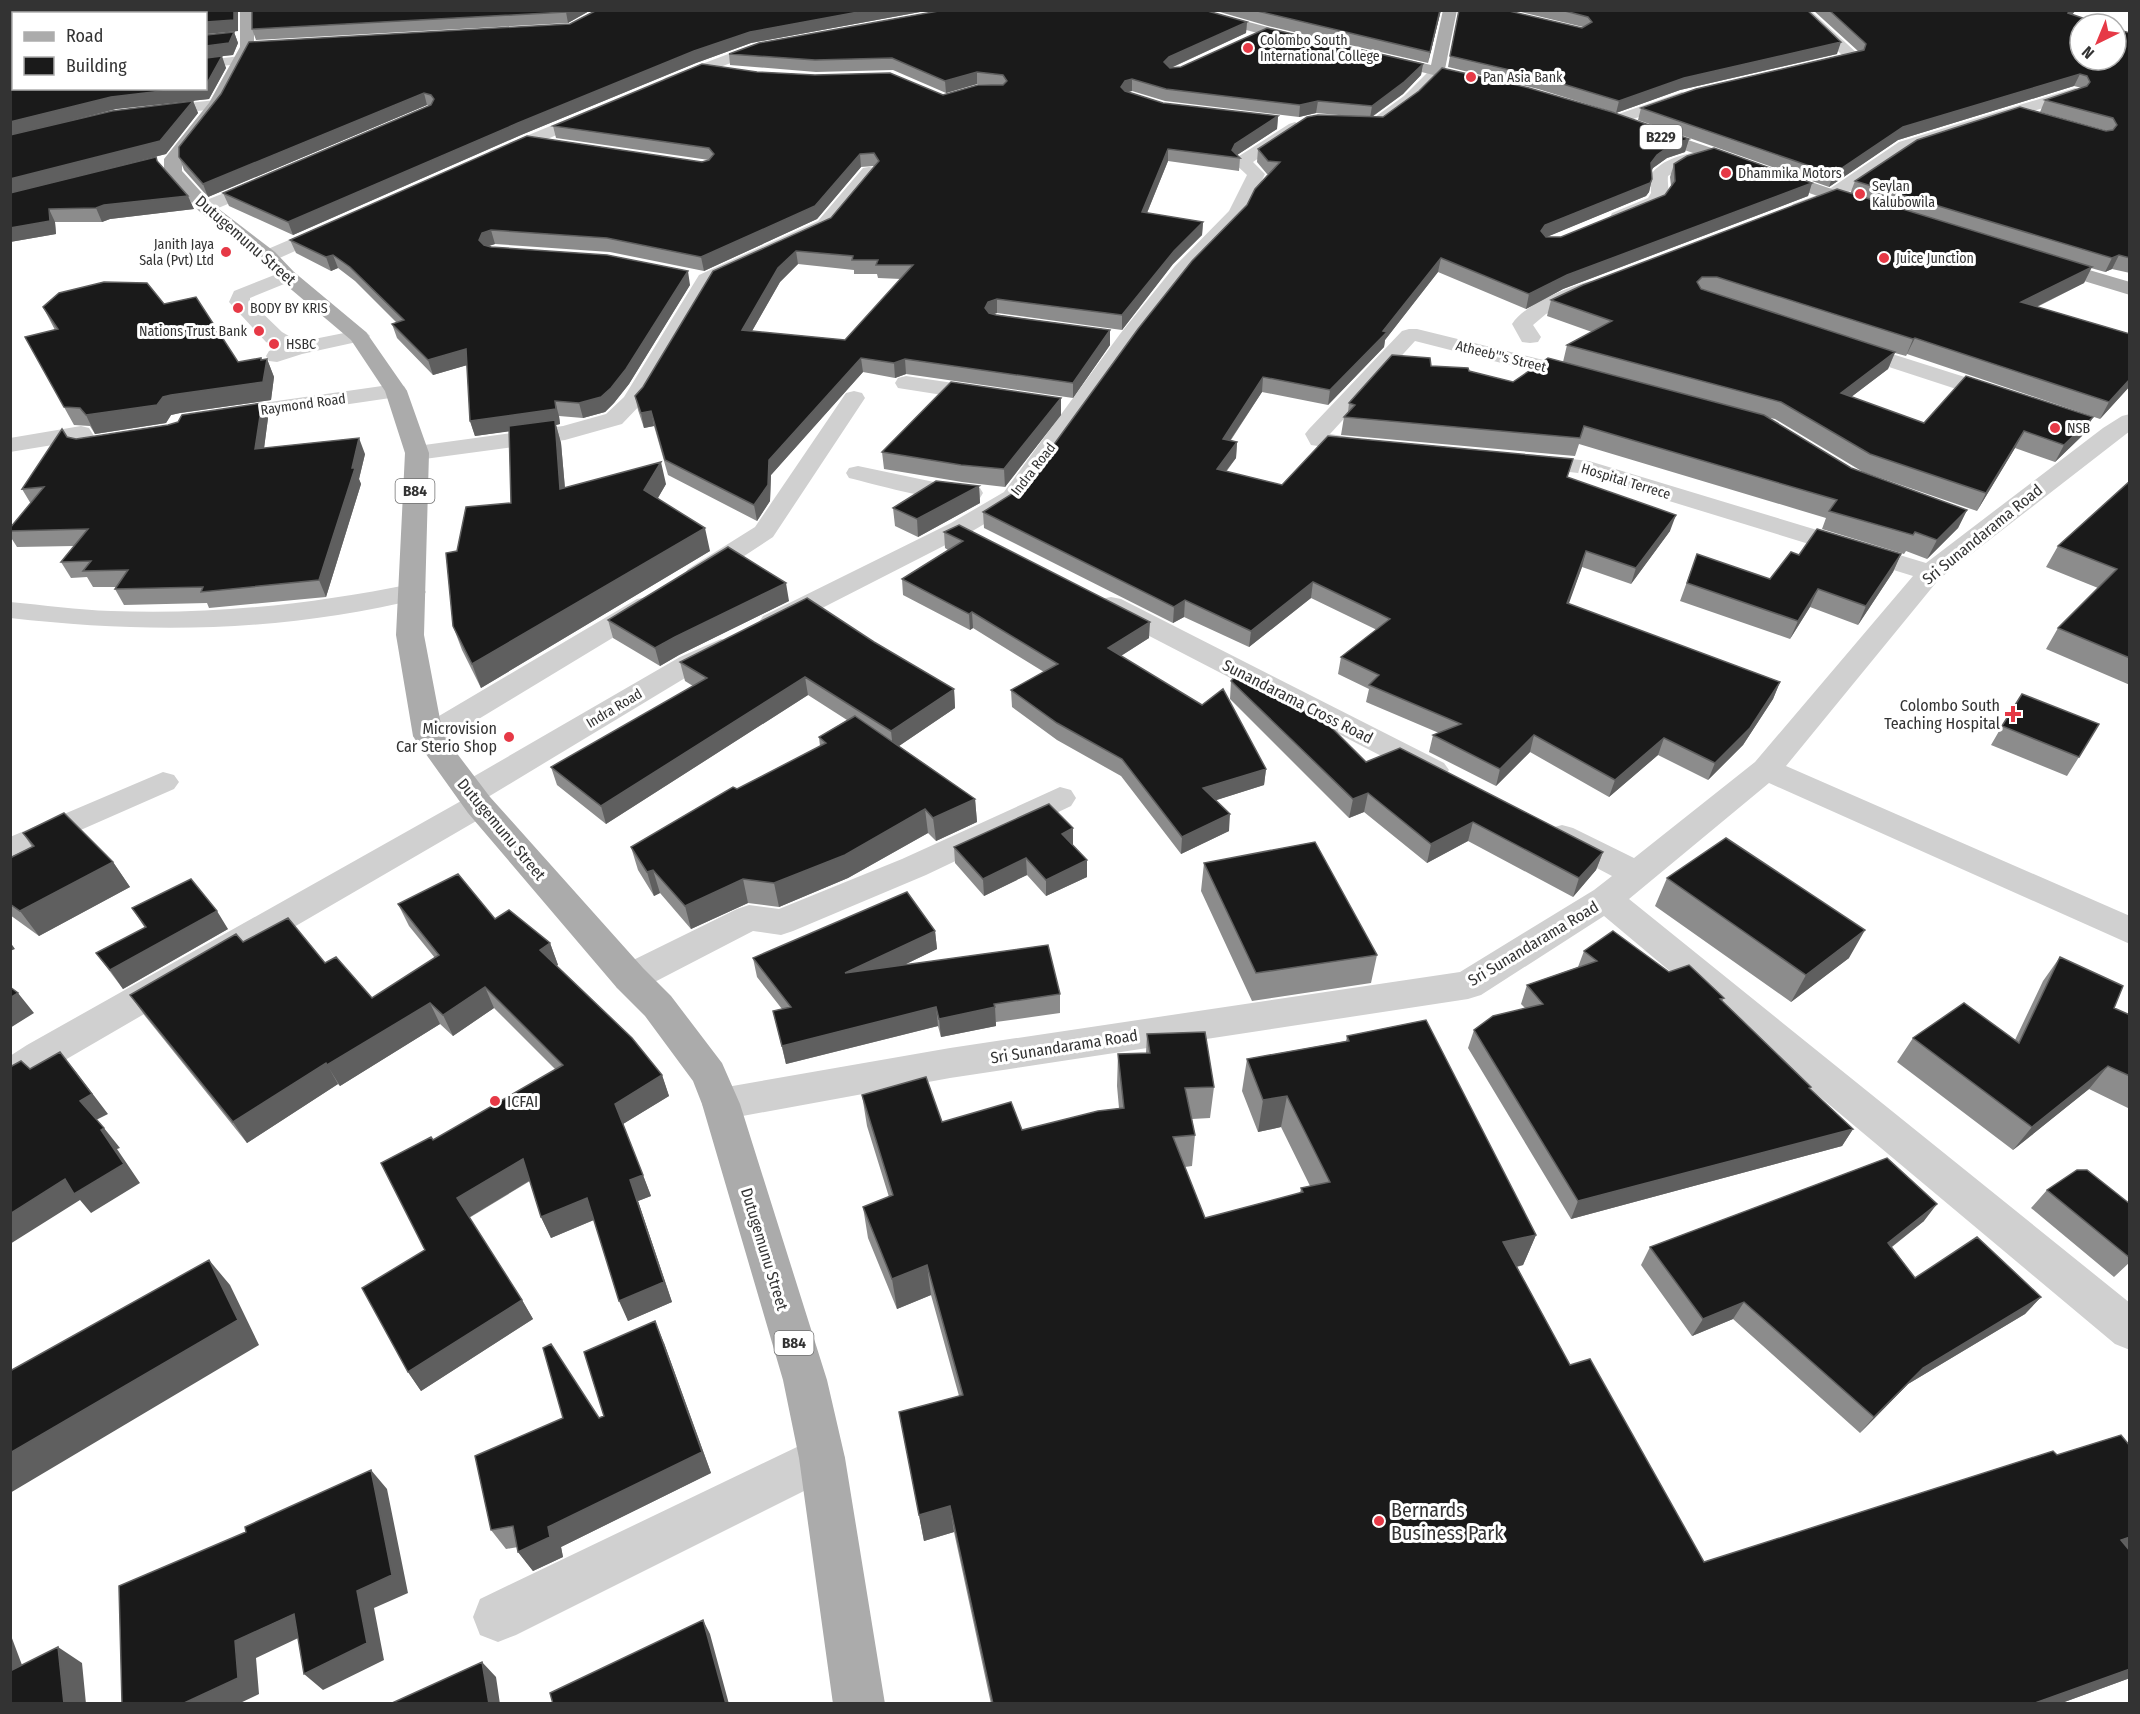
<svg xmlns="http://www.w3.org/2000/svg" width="2140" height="1714" font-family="'Fira Sans Condensed',sans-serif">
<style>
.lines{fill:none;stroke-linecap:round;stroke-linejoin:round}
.minor{fill:#d0d0d0;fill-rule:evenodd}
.major{fill:#ababab;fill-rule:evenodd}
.wall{fill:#8c8c8c;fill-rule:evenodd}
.shaded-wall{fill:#5f5f5f}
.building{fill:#1a1a1a;stroke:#5f5f5f;stroke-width:1.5;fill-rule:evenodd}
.poi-dot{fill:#e63946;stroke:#fff;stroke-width:2}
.labels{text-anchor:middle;stroke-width:6;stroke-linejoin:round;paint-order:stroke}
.far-poi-label{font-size:14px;fill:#333;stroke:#fff;text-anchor:start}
.far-street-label{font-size:14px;fill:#333;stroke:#fff}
.shield{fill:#fff;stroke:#707070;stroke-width:1.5}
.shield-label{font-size:15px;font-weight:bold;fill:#333}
.street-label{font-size:16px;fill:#333;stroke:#fff}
.poi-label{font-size:16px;fill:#333;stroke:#fff;text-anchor:end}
.near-poi-label{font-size:20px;fill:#333;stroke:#fff;text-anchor:start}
</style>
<rect width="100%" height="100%" fill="#fff"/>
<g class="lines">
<path class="minor" d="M 1794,10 L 1810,10 L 1858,54 L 1860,57 L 1858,60 L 1813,71 L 1808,69 L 1805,66 L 1808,63 L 1842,55 Z
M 771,42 L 778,46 L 776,49 L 760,52 L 675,84 L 670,86 L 662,81 L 665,78 L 752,45 Z
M 241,56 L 246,57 L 248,60 L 246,63 L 206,68 L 206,60 Z
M 1437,66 L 1445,71 C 1433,86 1391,131 1371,126 L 1369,123 L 1371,120 L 1404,96 L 1432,68 Z
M 2075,88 L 2081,90 L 2083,93 L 2081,96 L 1911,150 L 1837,200 L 1799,213 L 1793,212 L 1790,208 L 1793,204 L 1825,192 L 1899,142 Z
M 1682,92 L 1690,97 L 1688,100 L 1616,125 L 1608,120 L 1610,117 Z
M 216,100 L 222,102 L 224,105 L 222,108 L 150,117 L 142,112 L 150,107 Z
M 594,108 L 602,113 L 600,116 L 502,159 L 490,159 L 487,155 L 490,151 Z
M 1295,122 L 1303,127 L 1301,130 L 1253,162 L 1265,174 L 1244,217 L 1189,274 L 1136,343 L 1022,502 L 969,533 L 783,628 L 773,630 L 763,628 L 759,622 L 763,616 L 951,523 L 1004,492 L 1120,334 L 1175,266 L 1229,211 L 1247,175 L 1233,162 L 1236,158 L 1289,124 Z
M 1708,149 L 1714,150 L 1717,154 L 1714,158 L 1682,167 L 1668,176 C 1667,183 1670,190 1667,195 C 1661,210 1628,225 1612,221 L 1610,217 L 1612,213 L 1648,198 L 1651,193 L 1650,176 C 1662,157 1688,154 1708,149 Z
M 869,167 L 875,168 L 878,172 L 832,229 L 714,283 L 644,401 L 622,424 L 565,440 L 417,460 L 409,458 L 405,453 L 409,448 L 417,446 L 563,426 L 606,414 L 624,397 L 699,275 L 818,221 L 863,168 Z
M 267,176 L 273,177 L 276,181 L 273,185 L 211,211 L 199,211 L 196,207 L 199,203 Z
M 333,221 L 340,223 L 342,227 L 340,231 L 275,260 L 261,260 L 258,256 L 261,252 Z
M 287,270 L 294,272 L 297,276 L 294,280 L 250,298 L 250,301 L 282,332 L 299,342 L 359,330 L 366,332 L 370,336 L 366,340 L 302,354 L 277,362 L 269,361 L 266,356 L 269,351 L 278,348 L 266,342 L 229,302 L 234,291 Z
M 1591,281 L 1598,283 L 1601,287 L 1598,291 L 1546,314 L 1533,325 L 1541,337 L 1538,342 L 1530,343 L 1522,342 L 1512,324 C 1525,304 1568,287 1591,281 Z
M 1409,329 L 1417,329 L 1588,371 L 1591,376 L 1588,381 L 1580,383 L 1415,341 L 1330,434 L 1374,441 L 1378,446 L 1374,451 L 1366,453 L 1311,445 L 1305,434 L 1309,429 L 1402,331 Z
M 1851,341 L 2009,391 L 2012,396 L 2009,401 L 2001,403 L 1993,401 L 1843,352 L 1840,347 L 1843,342 Z
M 906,376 L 987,388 L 995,390 L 998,395 L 995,400 L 987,402 L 898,388 L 895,383 L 898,378 Z
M 396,384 L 404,386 L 407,391 L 404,396 L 220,423 L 212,421 L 208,416 L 212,411 L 220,409 Z
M 854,391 L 862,393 L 865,398 L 773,537 L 706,581 L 697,583 L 688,581 L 684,575 L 688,569 L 755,527 L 846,393 Z
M 2130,414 L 2130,431 L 1939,579 L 1786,766 L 2130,916 L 2130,944 L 1769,783 L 1629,899 L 2130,1303 L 2130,1350 L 2115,1344 L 1604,916 L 1481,995 L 1468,999 L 950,1078 L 721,1120 L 707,1115 L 702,1104 L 707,1093 L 721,1088 L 950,1048 L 1460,972 L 1594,890 L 1612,876 L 1551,844 L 1546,836 L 1551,828 L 1562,825 L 1573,828 L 1634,858 L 1755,762 L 1913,576 L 1578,473 L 1520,466 L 1516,461 L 1520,456 L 1528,454 L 1589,461 L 1926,563 L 2103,428 L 2122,416 Z
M 81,426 L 89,428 L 94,436 L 121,432 L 129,434 L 133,439 L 129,444 L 84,452 L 76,450 L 71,442 L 10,452 L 10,438 Z
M 858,466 L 934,482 L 980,488 L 983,493 L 980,498 C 950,506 881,486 849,478 L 846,473 L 849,468 Z
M 412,584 L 422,586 L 426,592 L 422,598 C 285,632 150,634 10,618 L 10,602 C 44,605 77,610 111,611 C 213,615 313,604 412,584 Z
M 647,597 L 657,599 L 661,605 L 657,611 L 439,743 L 428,746 L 417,743 L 413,736 L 417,729 L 637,599 Z
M 1111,597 L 1121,599 L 1444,763 L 1449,770 L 1444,777 L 1433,780 L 1422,777 L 1101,611 L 1097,605 L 1101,599 Z
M 721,639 L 731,642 L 735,648 L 731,654 L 700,669 L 488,797 L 495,805 L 490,813 L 53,1067 L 23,1087 L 10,1091 L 10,1056 L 27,1045 L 461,801 L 454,793 L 459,785 L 680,657 Z
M 163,772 L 174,775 L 179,782 L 174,789 L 10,861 L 10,837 Z
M 1060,787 L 1071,790 L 1076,798 L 1071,806 L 926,875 L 793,931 L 781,935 L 753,931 L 643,988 L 630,992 L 617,988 L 612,978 L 617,968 L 737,909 L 749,905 L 779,909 L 902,859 Z
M 822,1435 L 838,1442 L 845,1458 L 838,1474 L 516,1635 L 498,1642 L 480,1635 L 473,1617 L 480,1599 Z"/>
<path class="major" d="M 240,10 L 254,10 L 254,47 L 224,105 L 182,159 L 182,171 L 211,203 L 275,252 L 294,272 L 366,332 L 407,391 L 429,453 L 424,635 L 443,735 L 490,797 L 643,968 L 671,996 L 722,1063 L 740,1104 L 827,1380 L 845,1458 L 885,1704 L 833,1704 L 799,1458 L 783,1380 L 702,1104 L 693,1081 L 645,1016 L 617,988 L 468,813 L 413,736 L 396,635 L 405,453 L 385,391 L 351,340 L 280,280 L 261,260 L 199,211 L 164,172 L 164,159 L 209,103 L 240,47 Z
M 1179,10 L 1204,10 L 1309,38 L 1311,41 L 1304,45 L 1181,13 Z
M 1443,10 L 1457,10 L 1445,69 L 1487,79 L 1490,82 L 1487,85 L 1482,87 L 1373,60 L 1371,57 L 1378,53 L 1431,65 Z
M 1644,125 L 1873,203 L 1876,207 L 1873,211 L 1861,211 L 1638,134 L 1636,130 Z
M 2045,257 L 2130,282 L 2130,295 L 2038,267 L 2035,263 L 2038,259 Z"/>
</g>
<path class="wall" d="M 10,10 L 238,10 L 238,31 L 206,34 L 206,14 L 14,14 L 14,88 L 234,32 L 238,43 L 233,55 L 220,56 L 226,68 L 209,99 L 116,109 L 58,124 L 193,101 L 198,113 L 166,154 L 72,178 L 159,163 L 194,209 L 110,219 L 102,222 L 55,222 L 56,234 L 10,242 Z
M 591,10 L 568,23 L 256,40 L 252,29 Z
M 597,10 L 931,10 L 751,43 L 696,63 L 521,135 L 293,235 L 229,206 L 223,193 L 430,106 L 427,105 L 208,197 L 184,170 L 179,157 L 570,24 Z
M 1213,10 L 1441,10 L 1428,63 L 1268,26 Z
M 1513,10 L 1807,10 L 1837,54 L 1680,90 L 1616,113 L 1538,89 L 1448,67 L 1450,56 L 1583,27 Z
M 1813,10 L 2076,10 L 2072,15 L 2130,33 L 2130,273 L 2112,269 L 2105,272 L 2091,268 L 2084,283 L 2037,307 L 2130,334 L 2130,386 L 2100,419 L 1907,354 L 1906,356 L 1895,353 L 1888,369 L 1851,397 L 1924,423 L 2084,434 L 2055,462 L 2015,448 L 1977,511 L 1863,472 L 1775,419 L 1766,417 L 1851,468 L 1967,510 L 1958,528 L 1927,559 L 1906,551 L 1904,554 L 1822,529 L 1826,518 L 1579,444 L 1575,456 L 1341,435 L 1344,417 L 1348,412 L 1349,403 L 1431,366 L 1469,371 L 1513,382 L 1563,362 L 1567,345 L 1592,332 L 1547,316 L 1551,300 L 1850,194 L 1855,181 L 2108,131 L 2040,112 L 2045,100 L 2082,88 L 2074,86 L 1898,140 L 1829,187 L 1638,120 L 1641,108 L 1858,51 Z
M 1247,22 L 1246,33 L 1171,68 L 1423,64 L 1421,75 L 1403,94 L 1372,117 L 1689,139 L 1685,152 L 1667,158 L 1653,168 L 1652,170 L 1652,179 L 1649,192 L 1646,196 L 1546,237 L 1561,237 L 1665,195 L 1671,186 L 1670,177 L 1674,164 L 1812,183 L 1808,196 L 1563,289 L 1526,309 L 1438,272 L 1385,340 L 1384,347 L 1328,405 L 1262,392 L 1231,440 L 1237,442 L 1236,458 L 1226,472 L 1282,485 L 1568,478 L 1670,531 L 1631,584 L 1582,567 L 1568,604 L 1780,682 L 1773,699 L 1743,745 L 1708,780 L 1658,755 L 1609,797 L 1530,752 L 1496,786 L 1429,752 L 1433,735 L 1439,733 L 1366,702 L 1369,689 L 1338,674 L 1341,657 L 1376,630 L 1375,629 L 1311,598 L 1249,647 L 1184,617 L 1173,623 L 984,528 L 983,512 L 1023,487 L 1247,205 L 1269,174 L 1267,174 L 1257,162 L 1258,149 L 1350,116 L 1316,113 L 1299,117 L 1165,101 L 1132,91 L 1127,92 L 1163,103 L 1278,116 L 1277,129 L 1237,155 L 1240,158 L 1239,171 L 1168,161 L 1147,213 L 1203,222 L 1202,235 L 1173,264 L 1122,330 L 997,313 L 993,314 L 1110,330 L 1110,345 L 1073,398 L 906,374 L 895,378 L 863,372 L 771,475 L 770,501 L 757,521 L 668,475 L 654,426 L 644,428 L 638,410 L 635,396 L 831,218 L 874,166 L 861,167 L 817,219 L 704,271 L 610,252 L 495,244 L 488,246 L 690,285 L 629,384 L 614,403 L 605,412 L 583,418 L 559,416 L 560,424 L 556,425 L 561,443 L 565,488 L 666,484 L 658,498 L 710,551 L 481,688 L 462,650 L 453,626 L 457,551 L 511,503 L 509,431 L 475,436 L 470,421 L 467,365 L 433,375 L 397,338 L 392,324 L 397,323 L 355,281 L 338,268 L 331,271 L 296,253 L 290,240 L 709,160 L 556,138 L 553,126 L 757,72 L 943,95 L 991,85 L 977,84 L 946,93 L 893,70 L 816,72 L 730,65 L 729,54 ZM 798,264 L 854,270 L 854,274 L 877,274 L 878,278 L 901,279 L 845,340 L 752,331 L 780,282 Z
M 164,304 L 238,362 L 261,358 L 262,360 L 267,359 L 274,377 L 271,400 L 180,413 L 171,415 L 166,423 L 95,434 L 90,426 L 74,425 L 25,337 L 55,330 L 43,307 Z
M 1061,398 L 1061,415 L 1005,487 L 962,482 L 884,469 L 882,452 Z
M 262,403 L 268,418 L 264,448 L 365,454 L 359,479 L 361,484 L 326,597 L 209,608 L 207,603 L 124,605 L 115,589 L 116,587 L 93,587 L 87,577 L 71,578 L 61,562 L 74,546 L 17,547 L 10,536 L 10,528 L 31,504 L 22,489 L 67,437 L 76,439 L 168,425 Z
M 2130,481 L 2130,685 L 2046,649 L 2058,628 L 2098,588 L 2046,567 L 2058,546 Z
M 979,486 L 980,503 L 918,537 L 895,526 L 893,508 Z
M 959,525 L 1149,638 L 1121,656 L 1266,769 L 1264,785 L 1216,800 L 1229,831 L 1181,854 L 1121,776 L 1057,740 L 1012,707 L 1011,690 L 1044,672 L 973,628 L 970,630 L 903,595 L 902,579 L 948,550 L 945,548 L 944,532 Z
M 1697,554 L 1770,579 L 1799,555 L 1901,554 L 1893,572 L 1858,625 L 1810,607 L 1790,639 L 1680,601 Z
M 789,601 L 679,655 L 660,666 L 613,638 L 608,620 Z
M 874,642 L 954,689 L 955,708 L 899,746 L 975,799 L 977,822 L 936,841 L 928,833 L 848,878 L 779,907 L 748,903 L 691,929 L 660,893 L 654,896 L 638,870 L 631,847 L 737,789 L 820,746 L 819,737 L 847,720 L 808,695 L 606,824 L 557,785 L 551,767 L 693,686 L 685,681 L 680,662 Z
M 1231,681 L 1366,762 L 1603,852 L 1596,870 L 1573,897 L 1468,841 L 1427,863 L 1364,812 L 1349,818 L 1230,699 Z
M 2002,726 L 2079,757 L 2067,776 L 1991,745 Z
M 23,833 L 113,862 L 130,887 L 39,936 L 10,915 L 10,857 L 32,847 Z
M 1073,845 L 1087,877 L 1046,896 L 1027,875 L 984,896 L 955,863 L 954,847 Z
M 1204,863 L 1377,955 L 1371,983 L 1252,1001 L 1201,891 Z
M 1667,878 L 1849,958 L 1791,1002 L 1655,906 Z
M 398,904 L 495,919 L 550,943 L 558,965 L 556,966 L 662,1075 L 669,1096 L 623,1124 L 651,1196 L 638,1201 L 672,1302 L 628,1321 L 594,1220 L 551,1238 L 541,1217 L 530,1181 L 469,1218 L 522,1300 L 533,1319 L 421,1391 L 408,1372 L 425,1250 L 433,1140 L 556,1070 L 494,1008 L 453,1036 L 440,1024 L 340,1086 L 338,1084 L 247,1143 L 145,1016 L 130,995 L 243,942 L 325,963 L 372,998 L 435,958 L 409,926 Z
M 132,908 L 228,929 L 123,989 L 96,953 L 145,928 Z
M 935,931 L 937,949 L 904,965 L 1060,994 L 1060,1013 L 996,1022 L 996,1026 L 941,1037 L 938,1026 L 786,1064 L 773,1011 L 782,1009 L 757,977 L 753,958 Z
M 1584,951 L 1669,972 L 1724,998 L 1722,1001 L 1811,1087 L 1810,1089 L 1853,1129 L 1842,1146 L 1571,1219 L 1468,1048 L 1474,1030 L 1525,1008 L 1521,1004 L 1527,985 L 1578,967 Z
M 2060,957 L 2114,1008 L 2130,1015 L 2130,1109 L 2089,1089 L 2013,1150 L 1897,1062 L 1913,1038 L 2015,1040 L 2043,981 Z
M 1147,1034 L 1214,1087 L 1210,1118 L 1192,1119 L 1195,1135 L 1192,1166 L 1185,1167 L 1205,1218 L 1300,1193 L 1301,1188 L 1310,1186 L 1281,1127 L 1258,1132 L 1242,1091 L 1247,1059 L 1346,1041 L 1347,1036 L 1536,1235 L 1523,1265 L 1517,1267 L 1570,1365 L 1704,1562 L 2130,1678 L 2059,1704 L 991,1704 L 954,1532 L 924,1541 L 899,1412 L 959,1396 L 931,1295 L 897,1309 L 868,1238 L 863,1207 L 889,1197 L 867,1126 L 862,1095 L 942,1122 L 1022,1130 L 1119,1108 L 1117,1086 L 1118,1054 L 1146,1053 Z
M 2047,1190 L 2130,1204 L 2130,1262 L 2114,1277 L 2031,1208 Z
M 1924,1221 L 1892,1247 L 1915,1278 L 2041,1297 L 2025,1314 L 1908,1384 L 1860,1433 L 1733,1319 L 1692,1336 L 1641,1265 L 1650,1247 Z
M 664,1343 L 711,1473 L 561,1547 L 563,1557 L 533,1571 L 518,1552 L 518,1547 L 506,1549 L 491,1530 L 599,1418 L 604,1416 Z"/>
<path class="shaded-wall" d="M 234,10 L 238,10 L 238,31 L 206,34 L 206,22 Z
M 569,10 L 591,10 L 568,23 L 566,12 Z
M 869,10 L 931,10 L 751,43 L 696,63 L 521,135 L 293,235 L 288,222 L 518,123 L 694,51 L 750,32 Z
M 1440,10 L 1441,10 L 1428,63 L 1430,52 Z
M 2070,10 L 2076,10 L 2063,24 L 2068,13 Z
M 1247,22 L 1246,33 L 1168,69 L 1164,62 L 1169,57 Z
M 234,32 L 238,43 L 233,55 L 206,58 L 206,46 Z
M 1841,42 L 1837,54 L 1680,90 L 1616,113 L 1619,101 L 1684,78 Z
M 222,56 L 226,68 L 209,99 L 116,109 L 10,136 L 10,122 L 111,97 L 187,88 L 206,88 L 206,85 Z
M 1423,64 L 1421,75 L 1403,94 L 1370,118 L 1372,106 Z
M 977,72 L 977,84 L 946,93 L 945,81 Z
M 2080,74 L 2074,86 L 1898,140 L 1829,187 L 1833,174 L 1903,127 Z
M 1132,79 L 1132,91 L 1124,93 L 1121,87 L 1125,81 Z
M 424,93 L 427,105 L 208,197 L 203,184 Z
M 193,101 L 198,113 L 166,154 L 10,193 L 10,179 Z
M 1318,101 L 1316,113 L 1299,117 L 1300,105 Z
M 1278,116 L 1277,129 L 1234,157 L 1232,150 L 1235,144 Z
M 1689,139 L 1685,152 L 1667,158 L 1653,168 L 1648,176 L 1651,163 L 1657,155 L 1671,145 Z
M 1168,149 L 1168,161 L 1142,225 L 1142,212 Z
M 860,154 L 861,167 L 817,219 L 704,271 L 701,257 Z
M 1652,179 L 1649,192 L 1646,196 L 1542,239 L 1541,231 L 1545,225 Z
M 1812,183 L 1808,196 L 1563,289 L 1526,309 L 1529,294 L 1567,275 Z
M 188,196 L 194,209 L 110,219 L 102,222 L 96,208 L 104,205 Z
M 49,209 L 55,222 L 56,234 L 10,242 L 10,228 Z
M 1203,222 L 1202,235 L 1173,264 L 1122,330 L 1122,315 L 1174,251 Z
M 491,230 L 495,244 L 486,247 L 479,240 L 482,233 Z
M 796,251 L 798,264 L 780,282 L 744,345 L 742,330 L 778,268 Z
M 333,255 L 338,268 L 331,271 L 326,257 Z
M 2119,255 L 2112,269 L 2105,272 L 2112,258 Z
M 1441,258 L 1438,272 L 1385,340 L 1384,347 L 1328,405 L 1330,390 L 1383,331 Z
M 2092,267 L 2084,283 L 2013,318 L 2021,302 Z
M 688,271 L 690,285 L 629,384 L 614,403 L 605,412 L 583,418 L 579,403 Z
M 997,299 L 997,313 L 988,316 L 985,308 L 988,302 Z
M 1110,330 L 1110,345 L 1073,398 L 1073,383 Z
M 1915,338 L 1906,356 L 1913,339 Z
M 466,349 L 471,364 L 433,375 L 428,360 Z
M 1895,352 L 1888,369 L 1834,410 L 1841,393 Z
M 261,358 L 265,369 L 267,359 L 274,377 L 271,400 L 180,413 L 171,415 L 166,423 L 95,434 L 86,415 L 163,397 L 261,360 Z
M 861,358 L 863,372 L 771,475 L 770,501 L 757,521 L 754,505 L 769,460 Z
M 905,359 L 906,374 L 895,378 L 894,363 Z
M 1263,377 L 1262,392 L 1221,454 L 1223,439 Z
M 2130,379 L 2130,386 L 2100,419 L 2109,402 Z
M 1061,398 L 1061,415 L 1005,487 L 1004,469 Z
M 555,401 L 559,416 L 560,424 L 556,425 L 561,443 L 567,512 L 560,489 L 555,425 L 475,436 L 470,421 Z
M 262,403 L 268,418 L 262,464 L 255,449 Z
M 651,411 L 654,426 L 644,428 L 641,413 Z
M 2093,417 L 2084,434 L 2055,462 L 2064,445 Z
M 2024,431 L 2015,448 L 1977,511 L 1986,493 Z
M 359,438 L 365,454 L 359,479 L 361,484 L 326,597 L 319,580 L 352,468 Z
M 1237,442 L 1236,458 L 1215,485 L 1217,469 Z
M 661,462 L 666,484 L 649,513 L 644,490 Z
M 979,486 L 980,503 L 918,537 L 917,519 Z
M 1967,510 L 1958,528 L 1927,559 L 1937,540 Z
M 1676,515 L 1670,531 L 1631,584 L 1636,568 Z
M 705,528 L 710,551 L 481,688 L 472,664 Z
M 1586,551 L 1582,567 L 1563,620 L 1567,603 Z
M 1901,554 L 1893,572 L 1858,625 L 1866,606 Z
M 1313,582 L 1311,598 L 1249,647 L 1251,631 Z
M 786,583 L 789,601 L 679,655 L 660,666 L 655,648 L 675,637 Z
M 1818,589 L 1810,607 L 1790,639 L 1798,621 Z
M 1185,600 L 1184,617 L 1173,623 L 1174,607 Z
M 972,612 L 973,628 L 970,630 L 969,614 Z
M 1150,622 L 1149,638 L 1108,664 L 1108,648 Z
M 805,677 L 808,695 L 606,824 L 601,806 Z
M 1780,682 L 1773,699 L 1743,745 L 1708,780 L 1715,763 Z
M 954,689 L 955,708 L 893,750 L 891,731 Z
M 1534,735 L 1530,752 L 1496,786 L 1500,769 Z
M 1664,738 L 1658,755 L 1609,797 L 1615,780 Z
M 1266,769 L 1264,785 L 1201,805 L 1203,788 Z
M 1368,793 L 1364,812 L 1349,818 L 1353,799 Z
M 975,799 L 977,822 L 936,841 L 933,818 Z
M 925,809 L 928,833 L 848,878 L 779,907 L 774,883 Z
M 1230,814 L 1229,831 L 1181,854 L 1182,837 Z
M 1473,822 L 1468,841 L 1427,863 L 1431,844 Z
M 1073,828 L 1073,845 L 1062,834 Z
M 1603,852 L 1596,870 L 1573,897 L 1579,878 Z
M 1026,858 L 1027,875 L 984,896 L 983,879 Z
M 1087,860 L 1087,877 L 1046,896 L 1046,880 Z
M 113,862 L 130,887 L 39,936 L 20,911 Z
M 653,870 L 660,893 L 654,896 L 647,872 Z
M 743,879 L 748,903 L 691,929 L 685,906 Z
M 217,911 L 228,929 L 123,989 L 110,970 Z
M 1865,930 L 1849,958 L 1791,1002 L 1806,975 Z
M 935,931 L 937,949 L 848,992 L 845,973 Z
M 10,942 L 15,949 L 10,951 Z
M 550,943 L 558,965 L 548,971 L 540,950 Z
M 485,987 L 494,1008 L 453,1036 L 443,1015 Z
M 18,993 L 34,1013 L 10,1028 L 10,998 Z
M 430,1003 L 440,1024 L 340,1086 L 327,1065 Z
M 936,1007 L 938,1026 L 786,1064 L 782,1046 Z
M 995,1007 L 996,1026 L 941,1037 L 939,1019 Z
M 60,1052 L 76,1072 L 108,1114 L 96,1120 L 80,1101 Z
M 326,1063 L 338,1084 L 247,1143 L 233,1122 Z
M 2108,1066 L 2089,1089 L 2013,1150 L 2032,1127 Z
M 662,1075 L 669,1096 L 623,1124 L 615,1104 Z
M 1287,1096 L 1281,1127 L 1258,1132 L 1263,1100 Z
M 104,1128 L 120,1148 L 117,1149 L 140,1183 L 91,1213 L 80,1200 L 10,1244 L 10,1214 Z
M 1853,1129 L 1842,1146 L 1571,1219 L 1578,1201 Z
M 523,1159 L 532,1179 L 468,1218 L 457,1198 Z
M 643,1175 L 651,1196 L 638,1201 L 672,1302 L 628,1321 L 619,1301 L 630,1180 Z
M 587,1198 L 596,1219 L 551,1238 L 541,1217 Z
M 1937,1204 L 1924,1221 L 1875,1260 L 1888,1243 Z
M 1536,1235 L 1523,1265 L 1491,1272 L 1503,1242 Z
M 209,1260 L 230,1285 L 259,1345 L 10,1493 L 10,1453 Z
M 927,1265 L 931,1295 L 897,1309 L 892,1279 Z
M 2041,1297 L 2025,1314 L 1908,1384 L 1860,1433 L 1874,1417 L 1923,1368 Z
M 522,1300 L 533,1319 L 421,1391 L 408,1372 Z
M 1744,1302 L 1733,1319 L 1692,1336 L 1703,1319 Z
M 655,1321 L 664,1343 L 711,1473 L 561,1547 L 563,1557 L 533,1571 L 518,1552 L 548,1527 Z
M 371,1470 L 387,1489 L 408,1593 L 374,1608 L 384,1660 L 323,1690 L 304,1674 L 357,1591 Z
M 950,1506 L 954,1532 L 924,1541 L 919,1515 Z
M 2130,1537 L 2130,1550 L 2121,1540 Z
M 294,1614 L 313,1631 L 256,1658 L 259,1694 L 238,1704 L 182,1704 L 235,1641 Z
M 703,1620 L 710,1634 L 729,1704 L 726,1704 Z
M 10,1633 L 31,1689 L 10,1676 Z
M 58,1647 L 82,1663 L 86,1704 L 64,1704 Z
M 482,1662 L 496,1677 L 500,1704 L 489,1704 Z
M 2130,1669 L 2130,1678 L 2059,1704 L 2032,1704 Z"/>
<path class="building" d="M 10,10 L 234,10 L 234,20 L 206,22 L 206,14 L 14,14 L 14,74 L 10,74 Z
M 252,10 L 569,10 L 566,12 L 252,29 Z
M 597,10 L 869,10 L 750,32 L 694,51 L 518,123 L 288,222 L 223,193 L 431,105 L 434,99 L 431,95 L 424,93 L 203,184 L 179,157 L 179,147 L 221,94 L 249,42 L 570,24 Z
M 944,10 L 1204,10 L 1247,22 L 1169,57 L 1164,62 L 1170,68 L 1181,67 L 1267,28 L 1423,64 L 1404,82 L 1372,106 L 1318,101 L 1300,105 L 1166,89 L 1132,79 L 1125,81 L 1121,87 L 1125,91 L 1163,103 L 1278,116 L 1235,144 L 1232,150 L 1240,158 L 1168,149 L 1142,212 L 1203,222 L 1174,251 L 1122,315 L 997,299 L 988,302 L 985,308 L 989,313 L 996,315 L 1110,330 L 1073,383 L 905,359 L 894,363 L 861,358 L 769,460 L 768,485 L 754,505 L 665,460 L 651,411 L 641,413 L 635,396 L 643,387 L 713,271 L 831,218 L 879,161 L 874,153 L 860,154 L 815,206 L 701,257 L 607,238 L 491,230 L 482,233 L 479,240 L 484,245 L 491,247 L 607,255 L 688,271 L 626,369 L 611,388 L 601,397 L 579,403 L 555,401 L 556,409 L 470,421 L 466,349 L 428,360 L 392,324 L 404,320 L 350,267 L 333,255 L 326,257 L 290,240 L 527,136 L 702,162 L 709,160 L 714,154 L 709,148 L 553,126 L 702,64 L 757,72 L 815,75 L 890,73 L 943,95 L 978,85 L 1003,85 L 1007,81 L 1003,75 L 977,72 L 945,81 L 892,58 L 815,60 L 729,54 L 759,43 ZM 796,251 L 853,256 L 852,260 L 878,260 L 876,265 L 913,265 L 845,340 L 742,330 L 778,268 Z
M 1253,10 L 1440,10 L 1430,52 Z
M 1459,10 L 1505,10 L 1582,28 L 1592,22 L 1588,17 L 1561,10 L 1807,10 L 1841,42 L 1684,78 L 1619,101 L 1540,77 L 1450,56 Z
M 1829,10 L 2070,10 L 2068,13 L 2100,24 L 2080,24 L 2080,60 L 2116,60 L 2116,29 L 2130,33 L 2130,258 L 2119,255 L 2112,258 L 1855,181 L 1917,140 L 2020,107 L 2106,131 L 2113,130 L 2117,125 L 2113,118 L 2045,100 L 2087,86 L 2090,82 L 2087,76 L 2080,74 L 1903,127 L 1833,174 L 1641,108 L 1696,89 L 1864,50 L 1866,44 L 1863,41 Z
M 234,32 L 229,43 L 206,46 L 206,35 Z
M 222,56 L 206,85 L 206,58 Z
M 1442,68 L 1529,88 L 1612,112 L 1689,139 L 1671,145 L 1657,155 L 1651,163 L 1652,179 L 1650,183 L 1545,225 L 1541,231 L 1546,237 L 1561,237 L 1665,195 L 1675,181 L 1674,164 L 1687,156 L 1714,148 L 1812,183 L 1567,275 L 1529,294 L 1441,258 L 1383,331 L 1387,332 L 1330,390 L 1263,377 L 1223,439 L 1237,442 L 1217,469 L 1282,485 L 1328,436 L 1573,459 L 1567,477 L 1676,515 L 1636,568 L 1586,551 L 1567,603 L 1780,682 L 1750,728 L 1715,763 L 1664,738 L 1615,780 L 1534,735 L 1500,769 L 1433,735 L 1461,724 L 1369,685 L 1379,675 L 1341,657 L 1390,619 L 1378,613 L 1313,582 L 1251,631 L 1185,600 L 1174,607 L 983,512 L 1023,487 L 1138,329 L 1192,261 L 1247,205 L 1255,189 L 1280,162 L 1268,161 L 1258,149 L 1307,117 L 1318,115 L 1383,117 L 1419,91 Z
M 14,85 L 14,88 L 187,88 L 111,97 L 10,122 L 10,86 Z
M 193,101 L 160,141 L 10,179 L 10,135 L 112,111 Z
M 156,157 L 157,161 L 188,196 L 104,205 L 96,208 L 49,209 L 50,221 L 10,228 L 10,193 Z
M 1837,189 L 2092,267 L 2021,302 L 2130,334 L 2130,379 L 2109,402 L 1915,338 L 1913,339 L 1717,277 L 1702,277 L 1697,282 L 1701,289 L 1895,352 L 1841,393 L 1924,423 L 1966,376 L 2093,417 L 2064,445 L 2024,431 L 1986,493 L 1870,454 L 1781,402 L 1567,345 L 1612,321 L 1551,300 L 1583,285 Z
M 104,282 L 147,283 L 164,304 L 196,297 L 238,362 L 261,358 L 261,360 L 267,359 L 263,382 L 171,395 L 163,397 L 157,405 L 86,415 L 80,408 L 64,407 L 25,337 L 58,329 L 43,307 L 59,293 Z
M 1392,355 L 1430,358 L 1431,366 L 1468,368 L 1469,371 L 1513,382 L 1548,358 L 1764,415 L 1851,468 L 1967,510 L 1937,540 L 1915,532 L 1913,535 L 1829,511 L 1837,500 L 1584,426 L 1580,438 L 1344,417 L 1355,405 L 1349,403 Z
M 951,382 L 1061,398 L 1004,469 L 961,465 L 882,452 Z
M 262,403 L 255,449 L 359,438 L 352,468 L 355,468 L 319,580 L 201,592 L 203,587 L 115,589 L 128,570 L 83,571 L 91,561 L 61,562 L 88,529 L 10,531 L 10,528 L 44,487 L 22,489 L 62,429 L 67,437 L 76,439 L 168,425 L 178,422 L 182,415 Z
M 555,420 L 560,489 L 661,462 L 644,490 L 705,528 L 472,664 L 453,626 L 446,553 L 457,551 L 466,507 L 511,503 L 509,426 Z
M 936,481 L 979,486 L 917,519 L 893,508 Z
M 2130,481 L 2130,658 L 2058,628 L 2117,569 L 2058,546 Z
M 959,525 L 1150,622 L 1108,648 L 1202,705 L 1223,689 L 1266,769 L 1203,788 L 1230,814 L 1182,837 L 1122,759 L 1057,723 L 1011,690 L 1058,664 L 972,612 L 969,614 L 902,579 L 963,541 L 944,532 Z
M 1817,529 L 1901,554 L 1866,606 L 1818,589 L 1798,621 L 1687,583 L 1697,554 L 1770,579 L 1791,552 L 1799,555 Z
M 728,547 L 786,583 L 675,637 L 655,648 L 608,620 Z
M 807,598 L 874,642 L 954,689 L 891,731 L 805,677 L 601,806 L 551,767 L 707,678 L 680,662 Z
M 1237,674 L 1324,720 L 1366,762 L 1400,748 L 1603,852 L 1579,878 L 1473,822 L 1431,844 L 1368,793 L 1353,799 L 1231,681 Z
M 2022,694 L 2099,724 L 2079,757 L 2002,726 Z
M 855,716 L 975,799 L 933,818 L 925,809 L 845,855 L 774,883 L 743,879 L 685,906 L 653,870 L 647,872 L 631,847 L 733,787 L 737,789 L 826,743 L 819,737 Z
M 1049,804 L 1073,828 L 1062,834 L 1087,860 L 1046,880 L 1026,858 L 983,879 L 954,847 Z
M 64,813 L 113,862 L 20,911 L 10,904 L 10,858 L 34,846 L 23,833 Z
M 1726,838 L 1865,930 L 1806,975 L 1667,878 Z
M 1315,842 L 1377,955 L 1256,973 L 1204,863 Z
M 458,874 L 495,919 L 509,910 L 550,943 L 540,950 L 632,1038 L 662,1075 L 615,1104 L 643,1175 L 630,1180 L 664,1282 L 619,1301 L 587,1198 L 541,1217 L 523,1159 L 457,1198 L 522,1300 L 408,1372 L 362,1288 L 425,1250 L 381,1163 L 431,1137 L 433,1140 L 563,1065 L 485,987 L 443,1015 L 430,1003 L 327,1065 L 326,1063 L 233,1122 L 130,995 L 236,934 L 243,942 L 288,918 L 325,963 L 336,957 L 372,998 L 439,955 L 398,904 Z
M 191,879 L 217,911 L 110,970 L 96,953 L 146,927 L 132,908 Z
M 907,892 L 935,931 L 845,973 L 1048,945 L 1060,994 L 994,1004 L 995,1007 L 939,1019 L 936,1007 L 782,1046 L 773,1011 L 791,1007 L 753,958 Z
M 1613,931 L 1669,972 L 1689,965 L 1724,998 L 1720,999 L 1811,1087 L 1809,1088 L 1853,1129 L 1578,1201 L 1474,1030 L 1493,1016 L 1543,1004 L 1527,985 L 1597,961 L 1584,951 Z
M 2060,957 L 2123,986 L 2114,1008 L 2130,1015 L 2130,1076 L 2108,1066 L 2032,1127 L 1913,1038 L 1964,1003 L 2019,1043 Z
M 10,987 L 18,993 L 10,998 Z
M 1426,1020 L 1536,1235 L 1503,1242 L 1570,1365 L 1590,1359 L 1704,1562 L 2053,1451 L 2057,1455 L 2121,1435 L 2130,1446 L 2130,1537 L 2121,1540 L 2130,1551 L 2130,1669 L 2032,1704 L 993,1704 L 950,1506 L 919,1515 L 899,1412 L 963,1395 L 927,1265 L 892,1279 L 863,1207 L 893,1195 L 862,1095 L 926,1077 L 942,1122 L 1011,1102 L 1022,1130 L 1098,1111 L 1124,1108 L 1118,1054 L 1150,1053 L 1147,1034 L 1205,1032 L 1214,1087 L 1185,1088 L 1195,1135 L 1173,1137 L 1205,1218 L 1303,1192 L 1301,1188 L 1330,1182 L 1287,1096 L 1263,1100 L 1247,1059 L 1349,1041 L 1347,1036 Z
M 60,1052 L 92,1094 L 80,1101 L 104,1128 L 101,1130 L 124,1164 L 74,1194 L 65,1179 L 10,1214 L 10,1067 L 21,1061 L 30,1069 Z
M 1887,1158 L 1937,1204 L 1888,1243 L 1915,1278 L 1977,1237 L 2041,1297 L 1923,1368 L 1874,1417 L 1744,1302 L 1703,1319 L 1650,1247 Z
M 2077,1170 L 2087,1170 L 2130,1204 L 2130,1258 L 2047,1190 Z
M 209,1260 L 238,1320 L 10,1453 L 10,1371 Z
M 655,1321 L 702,1452 L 548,1527 L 550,1537 L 518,1552 L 513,1526 L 491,1530 L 475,1456 L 563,1418 L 543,1348 L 551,1344 L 599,1418 L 604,1416 L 584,1352 Z
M 371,1470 L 392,1575 L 357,1591 L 367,1643 L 304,1674 L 294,1614 L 235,1641 L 238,1678 L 182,1704 L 122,1704 L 119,1586 L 246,1532 L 245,1527 Z
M 703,1620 L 726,1704 L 553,1704 L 550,1693 Z
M 58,1647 L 64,1704 L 10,1704 L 10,1671 Z
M 482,1662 L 489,1704 L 390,1704 Z"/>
<g class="poi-dot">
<circle cx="1248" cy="48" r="6"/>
<circle cx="1471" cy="77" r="6"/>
<circle cx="1726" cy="173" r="6"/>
<circle cx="1860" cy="194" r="6"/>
<circle cx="226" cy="252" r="6"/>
<circle cx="1884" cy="258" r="6"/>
<circle cx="238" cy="308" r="6"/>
<circle cx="259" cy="331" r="6"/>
<circle cx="274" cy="344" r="6"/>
<circle cx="2055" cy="428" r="6"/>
<path d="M2010 705h6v6h6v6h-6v6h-6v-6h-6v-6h6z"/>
<circle cx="509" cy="737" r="6"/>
<circle cx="495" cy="1101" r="6"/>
<circle cx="1379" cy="1521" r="6"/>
</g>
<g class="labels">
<g class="far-poi-label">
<text x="1260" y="45">Colombo South<tspan x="1260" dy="16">International College</tspan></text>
<text x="1483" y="82">Pan Asia Bank</text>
<text x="1738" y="178">Dhammika Motors</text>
<text x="1872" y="191">Seylan<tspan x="1872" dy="16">Kalubowila</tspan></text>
<text x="214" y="249" text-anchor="end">Janith Jaya<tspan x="214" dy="16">Sala (Pvt) Ltd</tspan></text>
<text x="1896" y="263">Juice Junction</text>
<text x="250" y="313">BODY BY KRIS</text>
<text x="247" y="336" text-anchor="end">Nations Trust Bank</text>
<text x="286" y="349">HSBC</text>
<text x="2067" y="433">NSB</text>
</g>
<g class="far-street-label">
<text transform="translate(1501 356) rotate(14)" y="5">Atheeb'''s Street</text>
<text transform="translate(303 404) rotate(-8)" y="5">Raymond Road</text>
<text transform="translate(1033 469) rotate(-52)" y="5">Indra Road</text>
<text transform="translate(1626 481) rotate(17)" y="5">Hospital Terrece</text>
<text transform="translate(614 708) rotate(-31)" y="5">Indra Road</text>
</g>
<g class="shield">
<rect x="1640" y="125" width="42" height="24" rx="4.5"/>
<rect x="395.5" y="479" width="39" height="24" rx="4.5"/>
<rect x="774.5" y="1331" width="39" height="24" rx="4.5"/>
</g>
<g class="shield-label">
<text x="1661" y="142">B229</text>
<text x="415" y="496">B84</text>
<text x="794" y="1348">B84</text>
</g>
<g class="street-label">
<text transform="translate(246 240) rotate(41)" y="6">Dutugemunu Street</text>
<text transform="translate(1982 534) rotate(-39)" y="6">Sri Sunandarama Road</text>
<text transform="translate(1298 701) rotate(27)" y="6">Sunandarama Cross Road</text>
<text transform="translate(502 829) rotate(50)" y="6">Dutugemunu Street</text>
<text transform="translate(1533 943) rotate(-31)" y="6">Sri Sunandarama Road</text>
<text transform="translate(1064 1046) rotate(-9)" y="6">Sri Sunandarama Road</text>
<text transform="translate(765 1249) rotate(73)" y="6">Dutugemunu Street</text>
</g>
<g class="poi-label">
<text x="2000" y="711">Colombo South<tspan x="2000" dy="18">Teaching Hospital</tspan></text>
<text x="497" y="734">Microvision<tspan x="497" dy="18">Car Sterio Shop</tspan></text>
<text x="507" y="1107" text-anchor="start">ICFAI</text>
</g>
<g class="near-poi-label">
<text x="1391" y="1517">Bernards<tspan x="1391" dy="23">Business Park</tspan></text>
</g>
</g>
<rect width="2140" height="1714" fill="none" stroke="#333333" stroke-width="24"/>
<rect x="12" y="12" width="195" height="78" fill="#ffffff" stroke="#adadad" stroke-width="1.5"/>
<rect x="24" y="32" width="30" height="9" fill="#ababab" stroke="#adadad" stroke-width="1.5"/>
<text x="66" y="42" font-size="18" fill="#333333">Road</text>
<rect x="24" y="57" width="30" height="18" fill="#1a1a1a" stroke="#adadad" stroke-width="1.5"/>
<text x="66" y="72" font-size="18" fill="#333333">Building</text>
<g transform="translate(2098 42) rotate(223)"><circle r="28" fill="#ffffff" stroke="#adadad" stroke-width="1.5"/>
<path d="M0-4.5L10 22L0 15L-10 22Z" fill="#e63946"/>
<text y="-9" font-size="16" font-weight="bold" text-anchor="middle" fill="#333333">N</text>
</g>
</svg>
